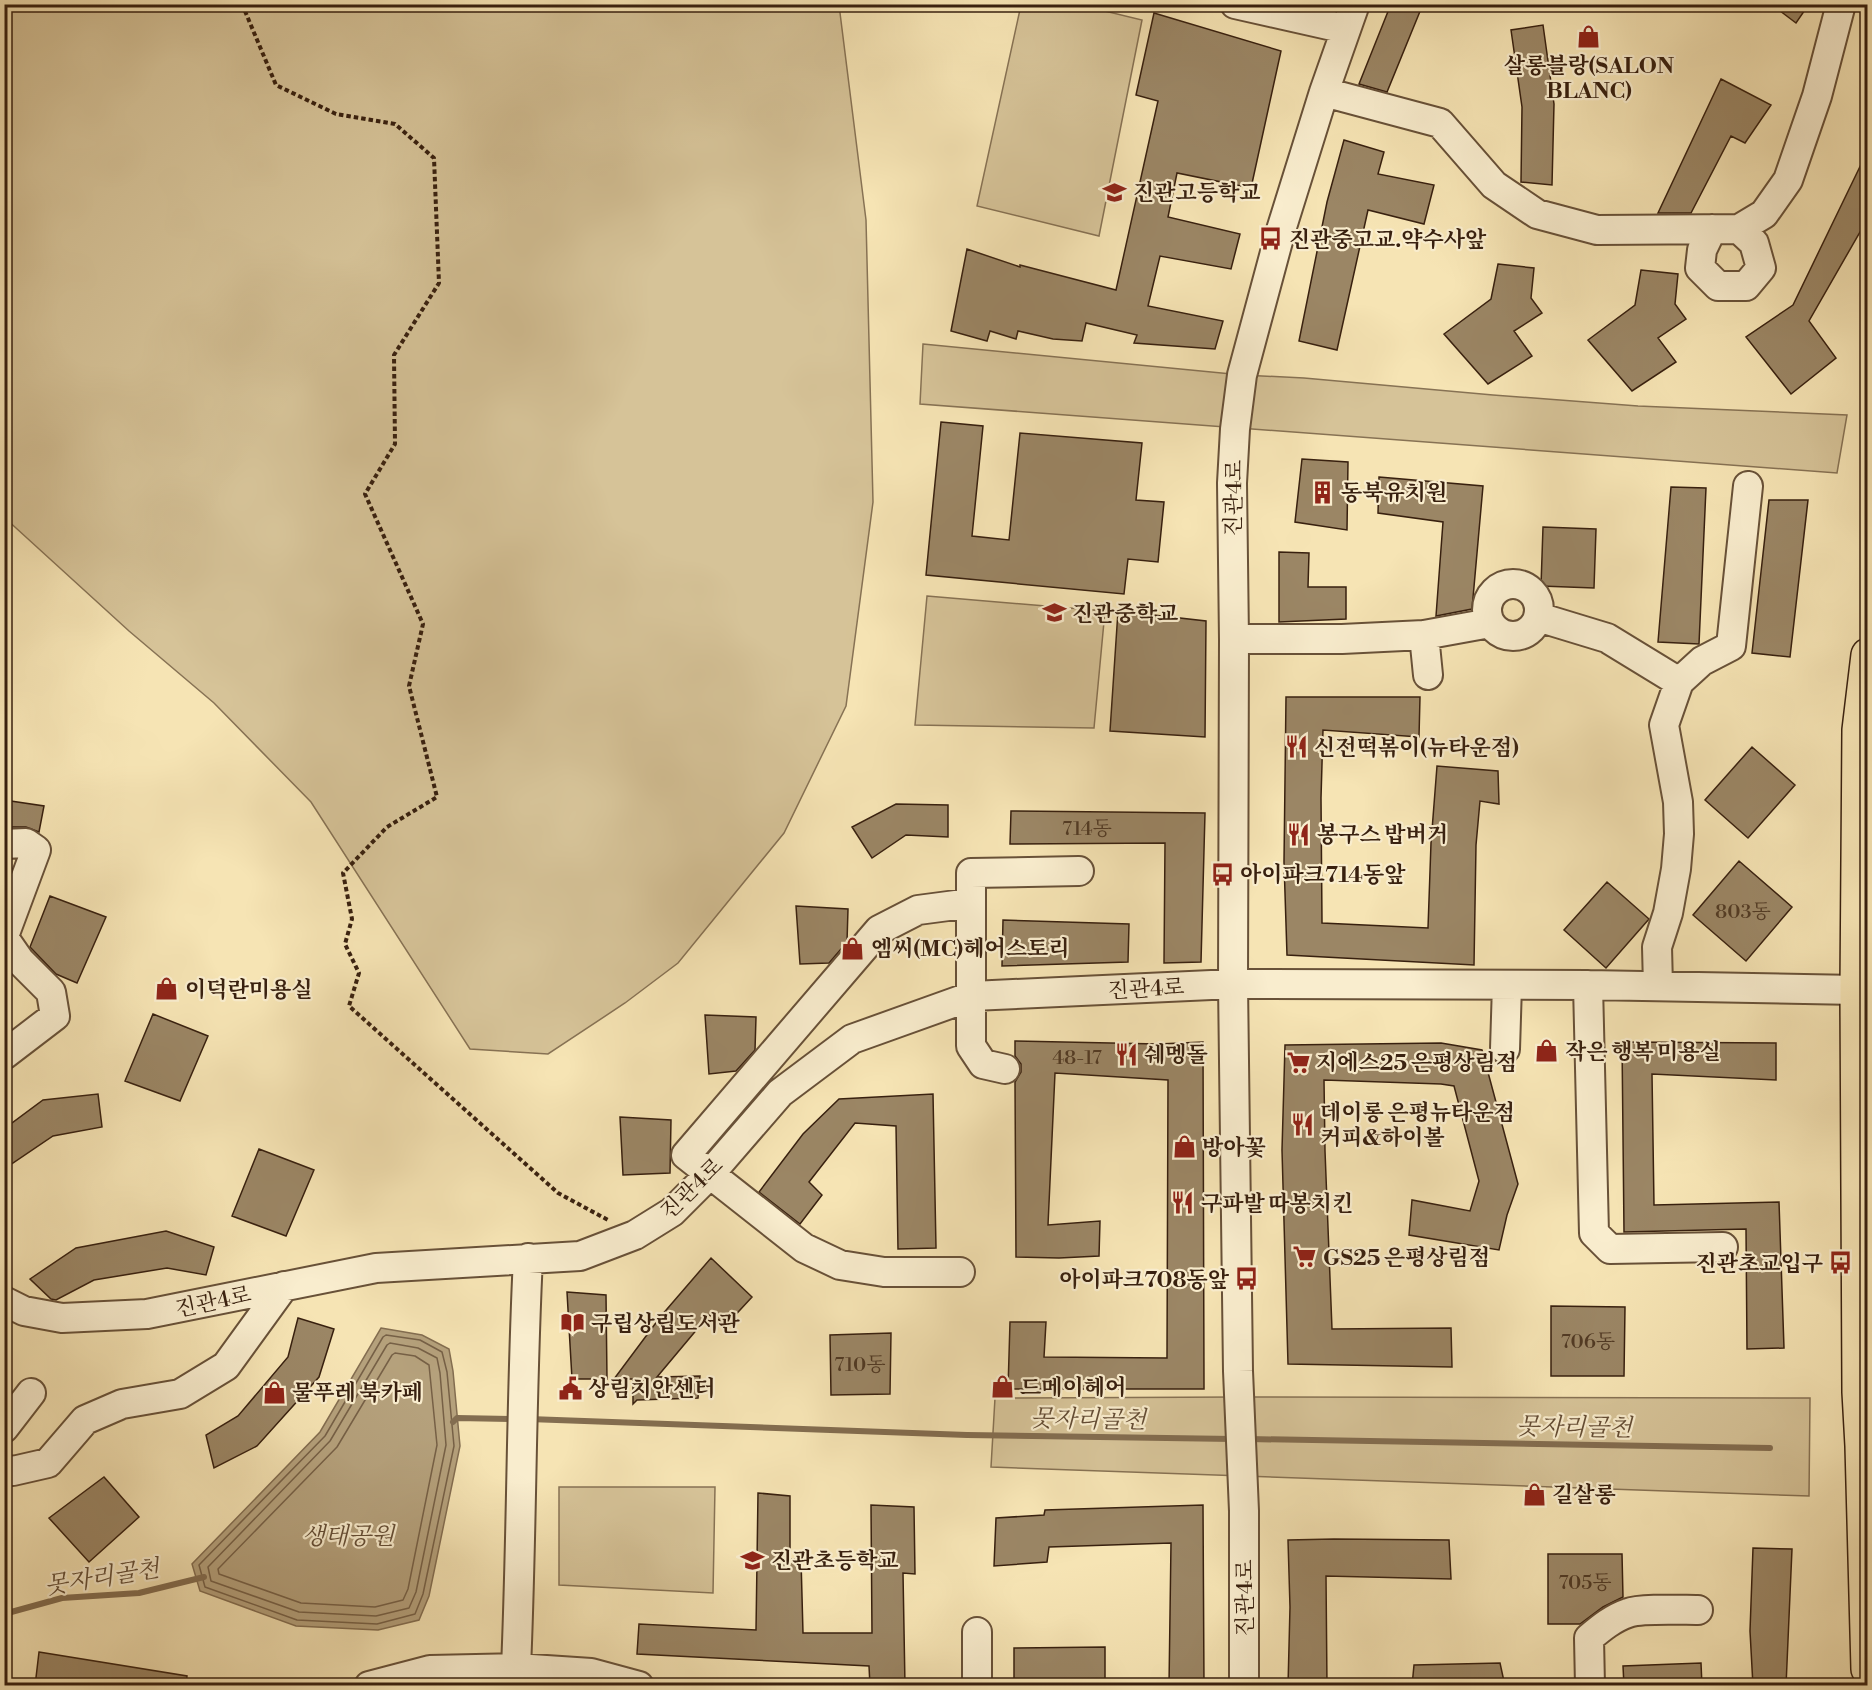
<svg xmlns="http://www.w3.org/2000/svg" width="1872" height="1690" font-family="'Libre Bodoni','Noto Serif KR',serif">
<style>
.green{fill:#d6c398;stroke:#877254;stroke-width:1.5}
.water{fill:#b5a17c;stroke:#836d50;stroke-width:1.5}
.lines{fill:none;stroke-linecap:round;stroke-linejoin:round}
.shore{stroke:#766046;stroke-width:1.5}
.stream{stroke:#836d50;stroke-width:6}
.building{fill:#9b8665;stroke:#38200f;stroke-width:1.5}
.minor-casing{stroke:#685138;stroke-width:32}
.major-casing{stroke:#38200f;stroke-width:36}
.path{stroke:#38200f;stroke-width:4;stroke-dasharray:4.5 3;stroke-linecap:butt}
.minor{stroke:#f9edce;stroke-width:28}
.major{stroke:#f6e4b4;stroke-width:33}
.labels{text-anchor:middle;stroke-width:4.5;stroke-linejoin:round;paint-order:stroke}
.number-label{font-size:20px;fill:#513a24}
.poi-label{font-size:22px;font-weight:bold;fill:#38200f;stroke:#f9edce;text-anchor:start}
.street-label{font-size:22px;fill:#38200f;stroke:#f9edce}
.water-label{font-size:24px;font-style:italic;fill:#644d35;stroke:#f9edce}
</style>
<rect width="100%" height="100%" fill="#f6e4b4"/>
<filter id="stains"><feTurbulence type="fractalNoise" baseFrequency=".00333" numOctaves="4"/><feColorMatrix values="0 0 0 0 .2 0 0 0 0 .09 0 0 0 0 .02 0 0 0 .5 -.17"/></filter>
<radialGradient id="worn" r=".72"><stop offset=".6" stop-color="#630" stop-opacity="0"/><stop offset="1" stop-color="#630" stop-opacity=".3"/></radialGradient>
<path class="green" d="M 5,4 L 839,5 L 866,220 L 873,502 L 846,706 L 784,833 L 678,963 L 625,1003 L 548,1054 L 470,1049 L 311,802 L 214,703 L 129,631 L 5,518 Z
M 1021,5 L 1080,5 L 1142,20 L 1099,236 L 977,206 Z
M 923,344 L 1242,375 L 1304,378 L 1493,395 L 1638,406 L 1847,415 L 1837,473 L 920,404 Z
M 927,596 L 1105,611 L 1094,728 L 915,725 Z
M 1239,1397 L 1810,1398 L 1809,1496 L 991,1467 L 995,1398 Z
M 559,1487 L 715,1487 L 713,1593 L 559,1585 Z"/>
<path class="water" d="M 381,1328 L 422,1335 L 449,1349 L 453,1371 L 460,1446 L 429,1596 L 419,1620 L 378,1630 L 296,1626 L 200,1591 L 192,1564 L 320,1432 Z"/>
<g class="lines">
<path class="shore" d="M 386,1335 L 420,1340 L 442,1352 L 447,1372 L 454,1446 L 423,1594 L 415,1614 L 377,1624 L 297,1620 L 205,1587 L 199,1565 L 325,1436 L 383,1337 Z
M 390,1343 L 418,1348 L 437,1358 L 440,1373 L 446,1445 L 416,1592 L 409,1608 L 376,1616 L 299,1612 L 211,1581 L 208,1567 L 330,1441 L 387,1345 Z
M 395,1353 L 415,1356 L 429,1365 L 437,1445 L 408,1589 L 403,1600 L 375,1607 L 301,1603 L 219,1574 L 218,1569 L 337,1447 L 392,1355 Z"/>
<path class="stream" d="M 529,1419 L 967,1435 L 1233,1439
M 453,1422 L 457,1418 L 516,1419
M 1249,1439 L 1770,1448
M 4,1614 L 62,1598 L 139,1593 L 204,1577"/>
</g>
<path class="building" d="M 1391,4 L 1423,4 L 1387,92 L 1359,84 Z
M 1771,4 L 1809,4 L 1796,23 Z
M 1154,13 L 1281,51 L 1251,188 L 1177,173 L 1168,217 L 1240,234 L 1231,269 L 1160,256 L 1148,306 L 1223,321 L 1215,349 L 1134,343 L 1137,335 L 1086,323 L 1082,341 L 1053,339 L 1018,331 L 1016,339 L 990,331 L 987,341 L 951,331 L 967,249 L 1020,267 L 1020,265 L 1116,290 L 1158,101 L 1136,95 Z
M 1543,25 L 1554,104 L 1552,185 L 1521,182 L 1522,107 L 1511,30 Z
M 1721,79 L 1771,105 L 1745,143 L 1731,136 L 1691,213 L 1658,213 Z
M 1344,140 L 1384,152 L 1378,174 L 1434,185 L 1424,224 L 1368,210 L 1337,350 L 1299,341 L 1327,202 Z
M 1868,150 L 1868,218 L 1809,321 L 1836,358 L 1791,394 L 1746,337 L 1793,305 Z
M 1498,264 L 1534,268 L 1531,298 L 1542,313 L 1514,331 L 1532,356 L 1488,384 L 1444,334 L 1491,299 Z
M 1641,270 L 1678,274 L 1675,304 L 1686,319 L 1658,338 L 1676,362 L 1632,391 L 1588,340 L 1635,305 Z
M 941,422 L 983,426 L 972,536 L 1009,540 L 1020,433 L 1142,443 L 1136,500 L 1164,502 L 1158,562 L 1128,559 L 1124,594 L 926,575 Z
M 1302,459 L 1348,462 L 1347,530 L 1295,522 Z
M 1379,477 L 1483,486 L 1472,609 L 1436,616 L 1443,522 L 1378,513 Z
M 1671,487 L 1706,488 L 1699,644 L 1658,642 Z
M 1769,500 L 1808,500 L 1790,657 L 1752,653 Z
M 1543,527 L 1596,529 L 1594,588 L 1541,586 Z
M 1279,552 L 1309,553 L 1308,587 L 1346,587 L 1346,619 L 1279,622 Z
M 1118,611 L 1206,621 L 1205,737 L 1110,731 Z
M 1286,697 L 1420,697 L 1419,737 L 1323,730 L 1321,798 L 1322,923 L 1428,928 L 1431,843 L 1437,766 L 1498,771 L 1499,804 L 1480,801 L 1476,845 L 1474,965 L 1287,955 L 1284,862 Z
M 1752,747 L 1795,785 L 1748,838 L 1705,800 Z
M 4,800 L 44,806 L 39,832 L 26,827 L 4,827 Z
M 896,804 L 948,805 L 948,837 L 906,835 L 872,858 L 852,827 Z
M 1011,811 L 1205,813 L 1201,962 L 1164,963 L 1165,843 L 1010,844 Z
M 1739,861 L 1792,907 L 1746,961 L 1693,915 Z
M 1607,882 L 1649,919 L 1606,968 L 1564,930 Z
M 50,896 L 106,917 L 77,983 L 56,974 L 30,947 Z
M 796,906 L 848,909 L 847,942 L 829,963 L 800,964 Z
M 1003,920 L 1129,924 L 1128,962 L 1002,966 Z
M 153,1014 L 208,1036 L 180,1101 L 125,1081 Z
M 705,1015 L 756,1017 L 755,1050 L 736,1071 L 709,1074 Z
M 1015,1041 L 1158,1044 L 1203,1042 L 1204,1389 L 1008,1389 L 1010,1322 L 1046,1322 L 1044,1357 L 1167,1358 L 1168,1080 L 1055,1073 L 1048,1225 L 1100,1221 L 1099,1256 L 1059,1258 L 1016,1257 L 1015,1082 L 1021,1072 L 1021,1064 L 1015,1056 Z
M 1622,1042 L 1776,1043 L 1776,1080 L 1652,1074 L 1654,1205 L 1779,1202 L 1784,1348 L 1747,1349 L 1746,1229 L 1624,1232 Z
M 1441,1043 L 1482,1050 L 1518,1184 L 1507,1215 L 1499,1250 L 1409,1235 L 1412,1200 L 1470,1211 L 1479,1181 L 1454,1086 L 1441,1084 L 1324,1080 L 1325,1151 L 1332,1329 L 1451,1328 L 1452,1367 L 1288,1364 L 1282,1150 L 1285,1045 Z
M 98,1094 L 102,1127 L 53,1136 L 4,1169 L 4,1129 L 43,1100 Z
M 933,1094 L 936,1248 L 898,1249 L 896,1126 L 855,1123 L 809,1182 L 822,1195 L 800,1224 L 759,1192 L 803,1134 L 839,1099 Z
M 620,1117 L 671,1120 L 670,1173 L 623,1175 Z
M 259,1149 L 314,1170 L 286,1236 L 232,1216 Z
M 166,1231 L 214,1247 L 206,1275 L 167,1268 L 94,1280 L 56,1300 L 51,1299 L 30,1279 L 76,1248 Z
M 711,1258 L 752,1297 L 727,1324 L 709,1315 L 657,1377 L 700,1376 L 698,1398 L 637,1400 L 633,1404 L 633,1379 L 614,1379 L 661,1316 Z
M 567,1292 L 606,1295 L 607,1379 L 572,1379 Z
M 1551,1306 L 1625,1307 L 1624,1376 L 1551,1376 Z
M 298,1318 L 334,1329 L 319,1377 L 257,1446 L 214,1468 L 206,1435 L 238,1416 L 288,1357 Z
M 891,1333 L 890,1394 L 831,1395 L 830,1335 Z
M 104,1477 L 139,1517 L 89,1562 L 49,1518 Z
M 758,1493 L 790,1496 L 790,1559 L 801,1559 L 803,1633 L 872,1633 L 871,1505 L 914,1507 L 915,1574 L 903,1573 L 905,1686 L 870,1686 L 869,1666 L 637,1654 L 639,1624 L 756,1630 Z
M 1203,1505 L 1204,1686 L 1169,1686 L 1171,1543 L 1049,1547 L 1047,1562 L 994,1566 L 996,1518 L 1044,1515 L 1045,1510 Z
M 1334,1539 L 1449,1540 L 1451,1579 L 1326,1576 L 1327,1686 L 1288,1686 L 1290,1607 L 1288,1540 Z
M 1753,1548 L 1792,1549 L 1786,1686 L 1753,1686 L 1750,1631 Z
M 1548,1554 L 1622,1554 L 1623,1597 L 1603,1607 L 1580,1624 L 1548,1624 Z
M 1105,1647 L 1105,1682 L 1049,1682 L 1049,1686 L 1014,1686 L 1014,1648 Z
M 39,1652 L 187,1676 L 186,1686 L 35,1686 Z
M 1500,1663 L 1505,1686 L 1412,1686 L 1414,1665 Z
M 1701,1663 L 1702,1686 L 1624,1686 L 1623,1666 Z"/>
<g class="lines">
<defs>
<path id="minor" d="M 1235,4 L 1346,29
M 1324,92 L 1440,123 L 1494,185 L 1537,214 L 1597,230 L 1739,229 L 1764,214 L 1788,180 L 1817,96 L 1841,4
M 1712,229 L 1702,250 L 1700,268 L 1718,286 L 1746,286 L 1761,268 L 1754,243 L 1739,229
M1487 610a26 26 0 1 1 52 0a26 26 0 1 1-52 0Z
M 1538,617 L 1607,638 L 1679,682
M 1424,635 L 1428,675
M 1234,639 L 1342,639 L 1424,635 L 1490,623
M 4,844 L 26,843 L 36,850 L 4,936
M 4,938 L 20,961 L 51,992 L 55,1016 L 4,1055
M 1588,985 L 1594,1233 L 1610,1249 L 1723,1247
M 1658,986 L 1657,947 L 1668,913 L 1676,869 L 1679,834 L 1678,802 L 1664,725 L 1679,682 L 1702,661 L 1731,646 L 1748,486
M 1505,1049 L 1507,985
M 1005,1069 L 983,1064 L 971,1046 L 971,873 L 1079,871
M 960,1272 L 884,1272 L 840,1265 L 804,1248 L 686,1155 L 879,930 L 918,910 L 971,903
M 4,1301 L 24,1311 L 62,1318 L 147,1314 L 376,1268 L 580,1256 L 635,1235 L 672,1212 L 709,1175 L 780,1093 L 852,1039 L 972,996 L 1233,984 L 1588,985 L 1857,990
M 4,1428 L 31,1393
M 4,1470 L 13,1471 L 48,1463 L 85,1420 L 122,1404 L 180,1394 L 226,1366 L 284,1286
M 516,1668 C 522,1531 521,1395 528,1258
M 369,1686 L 430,1670 L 516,1668 L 591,1673 L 639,1686
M 977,1686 L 977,1632
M 1244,1686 L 1244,1511 L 1238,1371 L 1233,984 L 1234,639 L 1232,483 L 1235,429 L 1242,375 L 1281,230 L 1324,92 L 1355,4
M 1590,1686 L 1589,1638 C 1601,1628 1613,1618 1628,1613 C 1641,1608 1682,1610 1698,1610"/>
<path id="major" d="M 1868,655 L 1859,730 L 1857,990 L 1859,1392 L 1862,1446 L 1868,1669"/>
</defs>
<use href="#minor" class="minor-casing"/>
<use href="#major" class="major-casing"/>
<path class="path" d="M 242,4 L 276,85 L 336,114 L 395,124 L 434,158 L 439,283 L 394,355 L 395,444 L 365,494 L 423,624 L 409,686 L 437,797 L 387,827 L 343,873 L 352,919 L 345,944 L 359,973 L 349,1006 L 558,1193 L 608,1220"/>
<use href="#minor" class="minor"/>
<use href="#major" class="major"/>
</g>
<defs>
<symbol id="shop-bare" viewBox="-9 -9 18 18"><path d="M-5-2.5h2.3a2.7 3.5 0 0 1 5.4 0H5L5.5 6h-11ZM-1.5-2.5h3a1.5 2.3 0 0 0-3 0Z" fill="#8f2418" stroke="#f9edce" stroke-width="2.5" paint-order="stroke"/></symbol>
<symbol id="school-bare" viewBox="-9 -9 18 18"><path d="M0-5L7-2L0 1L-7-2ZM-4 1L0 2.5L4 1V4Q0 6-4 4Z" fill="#8f2418" stroke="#f9edce" stroke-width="2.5" paint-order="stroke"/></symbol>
<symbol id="bus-bare" viewBox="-9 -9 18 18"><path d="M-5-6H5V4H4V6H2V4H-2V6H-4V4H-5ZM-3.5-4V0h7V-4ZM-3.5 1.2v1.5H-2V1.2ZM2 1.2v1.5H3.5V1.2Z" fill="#8f2418" stroke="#f9edce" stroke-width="2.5" paint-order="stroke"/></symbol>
<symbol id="building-bare" viewBox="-9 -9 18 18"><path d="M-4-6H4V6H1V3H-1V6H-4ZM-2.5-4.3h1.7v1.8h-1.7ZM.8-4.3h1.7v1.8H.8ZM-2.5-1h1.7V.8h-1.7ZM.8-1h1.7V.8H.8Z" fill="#8f2418" stroke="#f9edce" stroke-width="2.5" paint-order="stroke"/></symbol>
<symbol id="restaurant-bare" viewBox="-9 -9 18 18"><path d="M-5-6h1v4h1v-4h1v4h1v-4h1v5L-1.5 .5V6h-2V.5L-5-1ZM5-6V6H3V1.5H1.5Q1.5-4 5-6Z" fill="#8f2418" stroke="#f9edce" stroke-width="2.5" paint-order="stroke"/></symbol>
<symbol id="supermarket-bare" viewBox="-9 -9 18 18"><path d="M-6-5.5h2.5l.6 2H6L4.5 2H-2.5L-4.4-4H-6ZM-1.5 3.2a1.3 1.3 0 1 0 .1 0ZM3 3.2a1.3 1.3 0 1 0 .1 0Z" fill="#8f2418" stroke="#f9edce" stroke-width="2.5" paint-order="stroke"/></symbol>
<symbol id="library-bare" viewBox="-9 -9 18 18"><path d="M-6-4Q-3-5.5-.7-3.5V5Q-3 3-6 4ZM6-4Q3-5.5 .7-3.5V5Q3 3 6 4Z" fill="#8f2418" stroke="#f9edce" stroke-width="2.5" paint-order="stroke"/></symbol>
<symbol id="civic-bare" viewBox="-9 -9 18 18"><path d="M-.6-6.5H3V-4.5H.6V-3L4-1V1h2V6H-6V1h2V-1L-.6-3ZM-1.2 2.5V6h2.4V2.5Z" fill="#8f2418" stroke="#f9edce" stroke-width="2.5" paint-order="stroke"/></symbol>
</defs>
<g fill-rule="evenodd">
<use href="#shop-bare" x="1572" y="20" width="33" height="33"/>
<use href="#school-bare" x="1098" y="176" width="33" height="33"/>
<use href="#bus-bare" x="1254" y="222" width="33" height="33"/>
<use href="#building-bare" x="1306" y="476" width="33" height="33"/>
<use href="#school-bare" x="1038" y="596" width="33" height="33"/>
<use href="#restaurant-bare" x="1280" y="730" width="33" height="33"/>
<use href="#restaurant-bare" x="1282" y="818" width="33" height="33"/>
<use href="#bus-bare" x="1206" y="858" width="33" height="33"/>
<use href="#shop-bare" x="836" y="932" width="33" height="33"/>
<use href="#shop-bare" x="150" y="972" width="33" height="33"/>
<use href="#shop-bare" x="1530" y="1034" width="33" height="33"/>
<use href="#restaurant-bare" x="1110" y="1038" width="33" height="33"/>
<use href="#supermarket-bare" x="1282" y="1046" width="33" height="33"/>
<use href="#restaurant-bare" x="1286" y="1108" width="33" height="33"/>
<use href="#shop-bare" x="1168" y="1130" width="33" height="33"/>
<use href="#restaurant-bare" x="1166" y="1186" width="33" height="33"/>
<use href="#supermarket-bare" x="1288" y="1240" width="33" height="33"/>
<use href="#bus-bare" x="1824" y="1246" width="33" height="33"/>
<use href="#bus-bare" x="1230" y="1262" width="33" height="33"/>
<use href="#library-bare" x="556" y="1306" width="33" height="33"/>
<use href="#shop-bare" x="986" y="1370" width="33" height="33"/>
<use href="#civic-bare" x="554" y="1372" width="33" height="33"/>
<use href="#shop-bare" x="258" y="1376" width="33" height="33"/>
<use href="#shop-bare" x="1518" y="1478" width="33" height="33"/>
<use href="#school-bare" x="736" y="1544" width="33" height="33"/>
</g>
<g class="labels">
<g class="number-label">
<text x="1087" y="835">714동</text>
<text x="1743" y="918">803동</text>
<text x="1077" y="1064">48-17</text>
<text x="1588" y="1348">706동</text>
<text x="860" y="1371">710동</text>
<text x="1585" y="1589">705동</text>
</g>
<g class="poi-label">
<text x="1589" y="73" text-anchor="middle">살롱블랑(SALON<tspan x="1589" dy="25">BLANC)</tspan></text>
<text x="1133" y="200">진관고등학교</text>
<text x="1289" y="247">진관중고교.약수사앞</text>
<text x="1341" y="500">동북유치원</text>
<text x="1072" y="621">진관중학교</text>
<text x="1314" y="755">신전떡볶이(뉴타운점)</text>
<text x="1317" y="842">봉구스 밥버거</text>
<text x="1240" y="882">아이파크714동앞</text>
<text x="871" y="956">엠씨(MC)헤어스토리</text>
<text x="185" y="997">이덕란미용실</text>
<text x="1565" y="1059">작은 행복 미용실</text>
<text x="1144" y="1062">쉐멩돌</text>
<text x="1316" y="1070">지에스25 은평상림점</text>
<text x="1320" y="1120">데이롱 은평뉴타운점<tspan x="1320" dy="25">커피&amp;하이볼</tspan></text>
<text x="1202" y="1155">방아꽃</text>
<text x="1201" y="1211">구파발 따봉치킨</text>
<text x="1323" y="1265">GS25 은평상림점</text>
<text x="1823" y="1271" text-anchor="end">진관초교입구</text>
<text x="1229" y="1287" text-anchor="end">아이파크708동앞</text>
<text x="591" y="1331">구립상립도서관</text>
<text x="1020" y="1395">드메이헤어</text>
<text x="588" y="1396">상림치안센터</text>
<text x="292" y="1400">물푸레 북카페</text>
<text x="1552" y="1502">길살롱</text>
<text x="771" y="1568">진관초등학교</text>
</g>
<g class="street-label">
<text transform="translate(1233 498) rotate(-89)" y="8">진관4로</text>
<text transform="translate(1146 988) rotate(-3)" y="8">진관4로</text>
<text transform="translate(691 1188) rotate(-44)" y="8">진관4로</text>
<text transform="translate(213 1301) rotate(-12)" y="8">진관4로</text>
<text transform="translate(1244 1598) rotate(-90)" y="8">진관4로</text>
</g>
<g class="water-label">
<text transform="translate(1088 1419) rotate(1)" y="8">못자리골천</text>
<text transform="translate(1574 1427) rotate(1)" y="8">못자리골천</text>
<text x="348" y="1544">생태공원</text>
<text transform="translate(102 1577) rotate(-9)" y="8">못자리골천</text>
</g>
</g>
<rect width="1872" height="1690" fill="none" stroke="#f6e4b4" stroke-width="24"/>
<rect x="6" y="6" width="1860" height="1678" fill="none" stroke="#38200f" stroke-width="3"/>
<rect x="12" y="12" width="1848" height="1666" fill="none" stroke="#38200f" stroke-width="1.5"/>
<rect width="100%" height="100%" filter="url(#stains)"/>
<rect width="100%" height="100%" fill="url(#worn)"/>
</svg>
